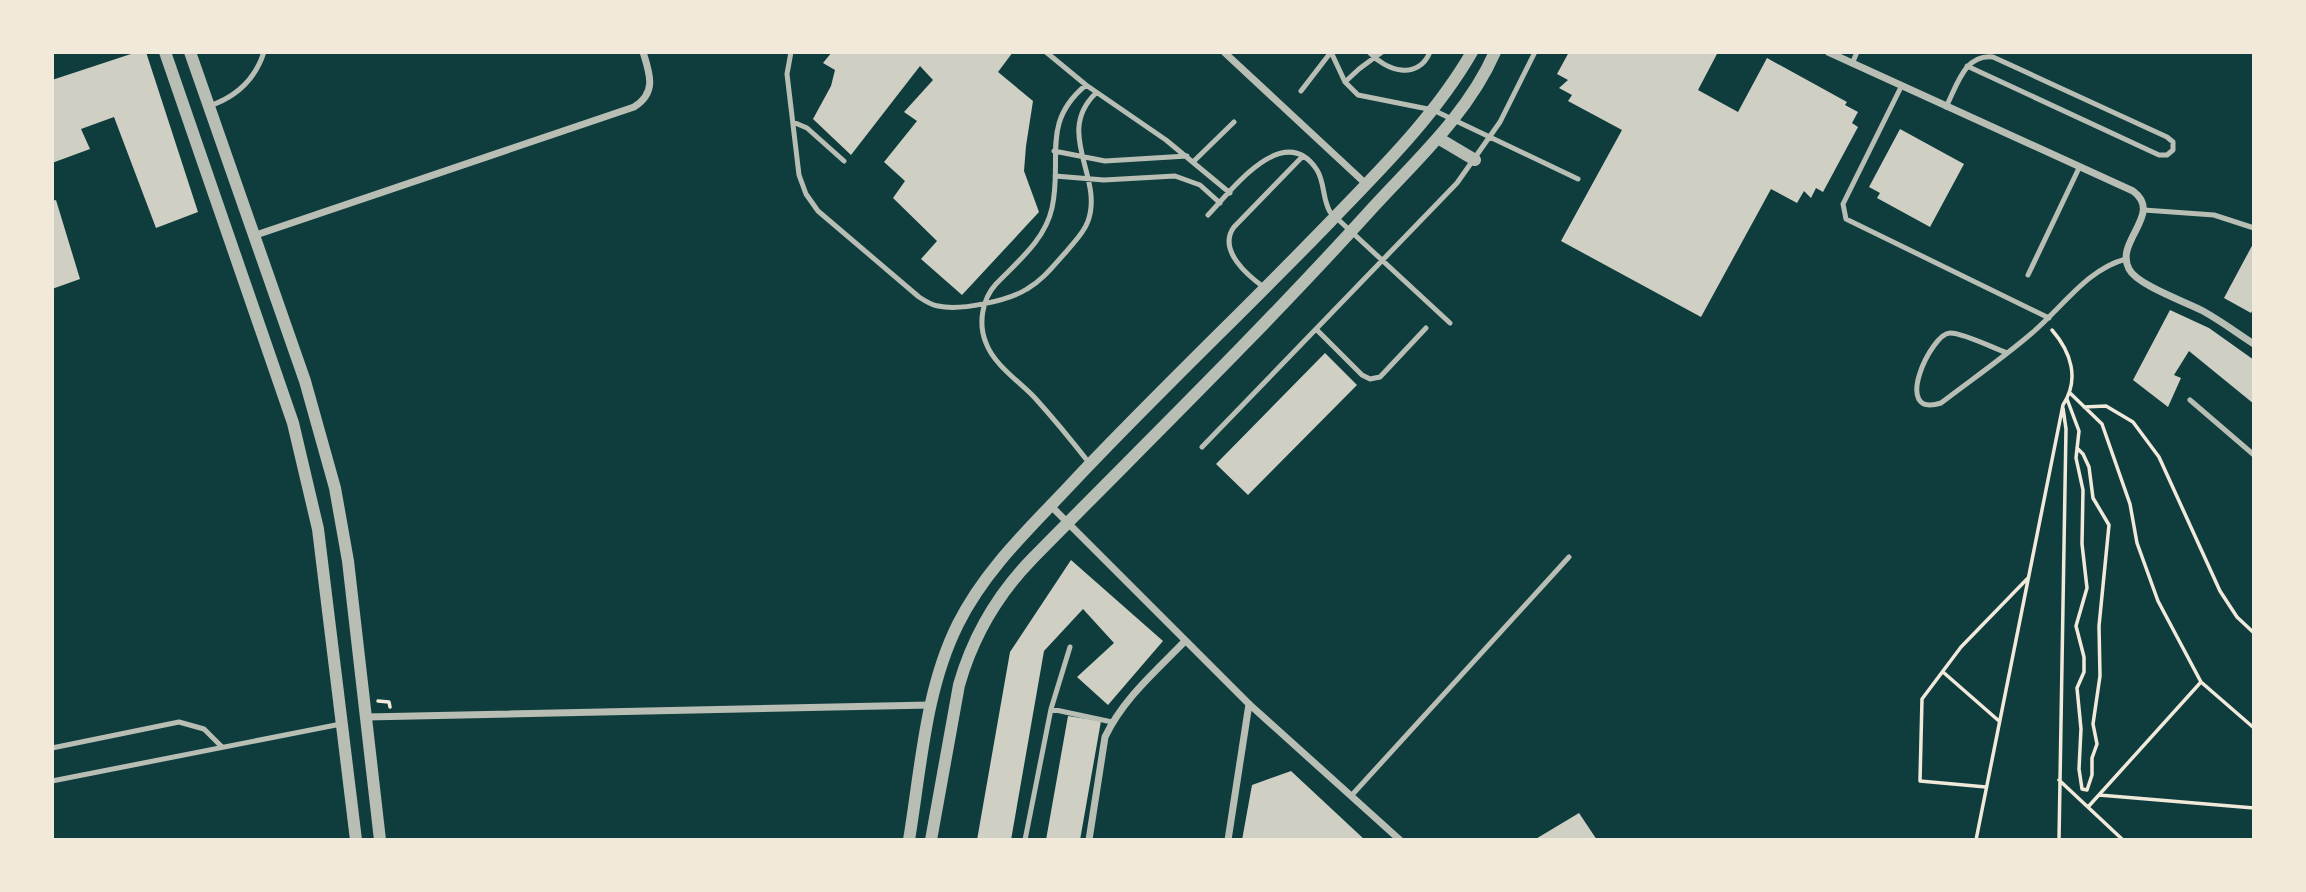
<svg xmlns="http://www.w3.org/2000/svg" width="2306" height="892" font-family="'Times New Roman',serif">
<style>
.building{fill:#cfcfc3}
.lines{fill:none;stroke-linecap:round;stroke-linejoin:round}
.path{stroke:#f1e9da;stroke-width:3.5}
.service{stroke:#b8beb3;stroke-width:5}
.minor{stroke:#b8beb3;stroke-width:7}
.tertiary{stroke:#b8beb3;stroke-width:12}
</style>
<rect width="100%" height="100%" fill="#0f3d3e"/>
<path class="building" d="M 137,52 L 146,52 L 198,212 L 156,228 L 114,117 L 81,129 L 90,149 L 52,163 L 52,80 Z
M 832,52 L 1013,52 L 998,72 L 1033,101 L 1026,146 L 1024,171 L 1039,212 L 962,295 L 921,259 L 937,241 L 893,198 L 905,181 L 884,162 L 917,121 L 904,112 L 933,80 L 920,66 L 851,155 L 813,119 L 831,86 L 835,70 L 823,63 Z
M 1569,52 L 1718,52 L 1698,90 L 1738,112 L 1767,58 L 1847,102 L 1845,105 L 1858,112 L 1852,123 L 1858,127 L 1823,192 L 1816,188 L 1811,198 L 1804,191 L 1797,203 L 1771,189 L 1701,317 L 1561,241 L 1622,130 L 1568,101 L 1572,95 L 1559,88 L 1568,80 L 1557,74 Z
M 1900,129 L 1964,164 L 1930,227 L 1877,198 L 1880,193 L 1869,187 Z
M 56,200 L 80,279 L 52,289 L 52,201 Z
M 2254,242 L 2254,307 L 2251,313 L 2224,298 Z
M 2170,310 L 2209,328 L 2254,360 L 2254,404 L 2189,351 L 2174,375 L 2181,378 L 2168,407 L 2133,380 Z
M 1325,353 L 1357,385 L 1248,495 L 1216,464 Z
M 1071,560 L 1163,641 L 1108,705 L 1077,677 L 1114,643 L 1083,609 L 1044,651 L 1011,840 L 977,840 L 1010,652 Z
M 1068,716 L 1101,721 L 1080,840 L 1046,840 Z
M 1291,771 L 1365,840 L 1242,840 L 1252,785 Z
M 1579,813 L 1597,840 L 1534,840 Z"/>
<g class="lines">
<path class="path" d="M 2070,393 L 2102,424 L 2130,504 L 2137,543 L 2158,601 L 2201,682 L 2088,807
M 2067,399 L 2079,431 L 2076,458 L 2083,490 L 2082,544 L 2087,588 L 2076,626 L 2084,657 L 2084,672 L 2077,688 L 2081,729 L 2079,769 L 2082,789 L 2087,790 L 2092,775 L 2092,758 L 2097,744 L 2093,724 L 2100,676 L 2099,626 L 2109,525 L 2093,498 L 2089,467 L 2083,454 L 2077,448
M 2084,407 L 2106,406 L 2133,422 L 2159,457 L 2220,591 L 2237,617 L 2254,633
M 1943,672 L 1999,721
M 2201,682 L 2254,728
M 378,701 L 389,702 L 390,707
M 2059,780 L 2123,840
M 1986,787 L 1920,781 L 1922,699 L 1961,647 L 2028,578
M 2099,795 L 2254,808
M 1976,840 L 2063,405 C 2080,379 2071,352 2052,330
M 2059,840 L 2066,429 L 2063,408"/>
<path class="service" d="M 791,52 L 787,74 L 799,175 L 806,194 L 818,211 L 919,297 C 925,301 931,305 938,306 C 960,311 1008,301 1027,289 C 1043,280 1054,265 1066,252 C 1074,242 1084,233 1088,221 C 1104,177 1054,133 1096,93
M 1046,52 L 1086,85 L 1166,140 L 1230,193
M 1331,52 L 1345,82 L 1358,95 L 1433,110 L 1578,179
M 1369,52 C 1386,71 1418,81 1430,52
M 1852,64 L 1857,52
M 1345,82 L 1359,69 L 1382,52
M 1086,85 C 1040,123 1063,159 1052,208 C 1045,240 1018,261 996,284 C 982,299 978,324 986,343 C 994,365 1020,382 1035,398 C 1054,419 1072,441 1090,464
M 1901,87 L 1843,204 L 1846,219 L 2049,318
M 1301,91 L 1331,52
M 209,106 C 236,97 255,80 264,52
M 1946,107 C 1957,86 1964,54 1993,57 L 2167,137 L 2173,142 L 2173,150 L 2167,155 L 2159,155 L 1967,66
M 793,122 L 807,128 L 844,161
M 1054,151 L 1105,161 L 1187,156
M 1193,162 L 1234,122
M 1055,176 L 1104,180 L 1175,176 L 1200,185 L 1220,203
M 2144,210 L 2214,215 L 2254,228
M 1208,215 C 1231,191 1284,119 1317,170 C 1325,183 1322,198 1330,212 L 1450,323
M 2028,275 L 2079,168
M 1265,288 C 1248,276 1217,250 1234,227 L 1302,157
M 1316,329 L 1362,375 L 1370,379 L 1380,377 L 1426,328
M 2007,353 C 1993,348 1964,333 1950,333 C 1931,333 1891,419 1941,403 C 1971,380 2003,358 2032,333 C 2062,308 2087,269 2126,259
M 2190,400 L 2254,455
M 1202,447 L 1457,183 L 1500,122 L 1535,52
M 1051,709 L 1070,647
M 52,748 L 179,722 L 204,729 L 222,747
M 52,781 L 341,724
M 1351,796 L 1569,557
M 1025,840 L 1051,709 L 1112,722"/>
<path class="minor" d="M 1224,52 L 1366,184
M 1828,52 L 2133,191 C 2164,214 2114,241 2129,269 C 2137,285 2186,302 2203,311 C 2221,321 2237,333 2254,344
M 253,236 L 634,107 C 657,93 650,74 643,52
M 1051,506 L 1249,704 L 1400,840
M 366,717 L 930,705
M 1089,840 L 1105,737 C 1123,699 1155,672 1184,642
M 1228,840 L 1249,704"/>
<path class="tertiary" d="M 165,52 L 293,423 L 318,529 L 356,840
M 190,52 L 305,381 L 335,488 L 348,561 L 380,840
M 1438,138 L 1475,160
M 909,840 C 921,768 925,690 958,624 C 986,568 1032,526 1074,481 C 1157,393 1246,309 1330,222 C 1381,169 1435,116 1472,52
M 931,840 L 959,685 C 973,636 996,596 1032,559 C 1145,444 1259,333 1367,214 C 1413,163 1467,116 1495,52"/>
</g>
<rect width="2306" height="892" fill="none" stroke="#f1e9da" stroke-width="108"/>
</svg>
